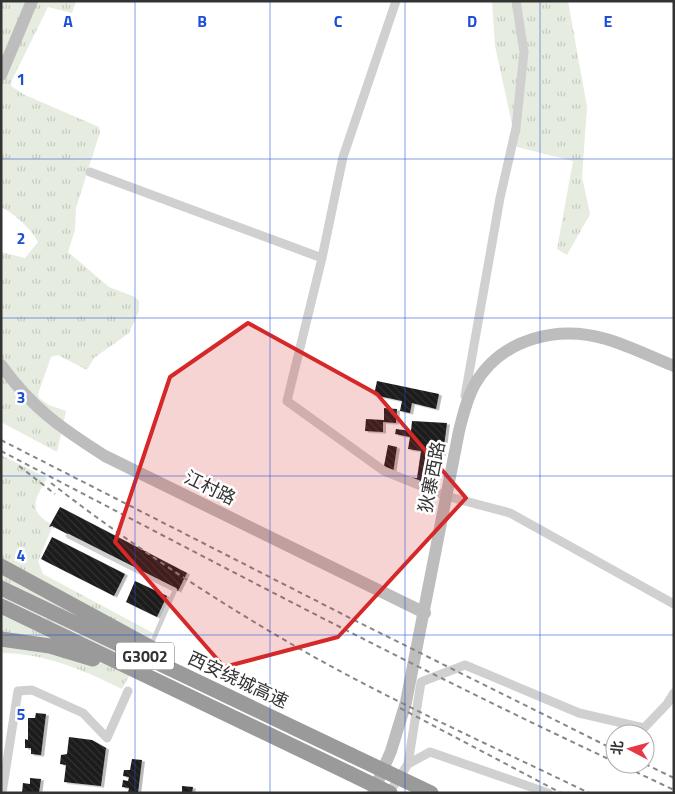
<svg xmlns="http://www.w3.org/2000/svg" width="675" height="794" font-family="'Titillium Web','Noto Sans SC',sans-serif">
<style>
.grass{fill:url(#grass-tufts)}
.building{fill:url(#building-back-hatch);filter:url(#shadow)}
.lines{fill:none;stroke-linecap:round;stroke-linejoin:round}
.lane{stroke:#d0d0d0;stroke-width:4.5}
.street{stroke:#d0d0d0;stroke-width:9}
.secondary{stroke:#bdbdbd;stroke-width:12}
.highway{stroke:#9a9a9a;stroke-width:15}
.rail{stroke:#888;stroke-width:2;stroke-dasharray:5 4;stroke-linecap:butt}
.highway-bridge{stroke:#9a9a9a;stroke-width:15}
.marked{fill:#d62828;fill-opacity:0.2;stroke:#d62828;stroke-width:4;stroke-linejoin:round}
.grid{fill:none;stroke:#1d4ed8;stroke-width:1;stroke-opacity:0.55}
.labels{text-anchor:middle;stroke-width:5;stroke-linejoin:round;paint-order:stroke}
.shield{fill:#fff;stroke:#707070;stroke-width:1}
.shield-label{font-size:16px;font-weight:bold;fill:#333}
.street-label{font-size:18px;fill:#333;stroke:#fff}
.grid-label{font-size:16px;text-anchor:middle;font-weight:bold;fill:#1d4ed8;stroke:#fff;stroke-width:5;stroke-linejoin:round;paint-order:stroke}
</style>
<defs>
<pattern id="grass-tufts" width="24" height="20" patternUnits="userSpaceOnUse" patternTransform="scale(1.25)"><rect width="24" height="20" fill="#e6ecdf"/><path d="M3 7l-1-3M5 7V3M7 7l1-3M15 17l-1-3M17 17v-4M19 17l1-3" fill="none" stroke="#c6cbc0"/></pattern>
<pattern id="building-back-hatch" width="6" height="6" patternUnits="userSpaceOnUse" patternTransform="scale(1.25)"><rect width="6" height="6" fill="#1a1a1a"/><path d="M-1 5l2 2M0 0l6 6M5-1l2 2" fill="none" stroke="#333"/></pattern>
<filter id="shadow"><feDropShadow dx="3" dy="1.5" stdDeviation="0" flood-color="#0004"/></filter>
</defs>
<rect width="100%" height="100%" fill="#fff"/>
<path class="grass" d="M 1,1 L 76,1 L 72,13 L 48,7 L 12,80 L 11,86 L 25,95 L 99,127 L 100,132 L 76,208 L 75,230 L 68,252 L 109,287 L 135,297 L 139,301 L 139,311 L 129,333 L 94,358 L 87,370 L 58,355 L 51,357 L 38,394 L 39,398 L 49,405 L 66,411 L 57,452 L 1,422 L 1,252 L 25,258 L 38,242 C 31,229 15,214 1,207 Z
M 492,1 L 568,1 L 587,107 L 582,177 L 590,214 L 567,255 L 557,249 L 573,161 L 517,147 L 495,46 Z
M 1,455 L 47,478 C 34,501 27,511 53,525 L 38,561 L 43,574 L 153,633 L 122,689 C 83,670 45,653 1,653 Z"/>
<path class="building" d="M 377,381 L 439,394 L 436,409 L 412,403 L 410,413 L 400,411 L 402,401 L 374,395 Z
M 384,408 L 397,409 L 396,423 L 383,422 L 383,432 L 365,431 L 366,419 L 384,420 Z
M 412,421 L 447,423 L 443,454 L 438,453 L 433,487 L 408,477 L 417,478 L 421,451 L 408,449 L 410,437 L 395,434 L 396,429 L 411,431 Z
M 388,445 L 397,447 L 393,473 L 383,471 Z
M 60,507 L 187,573 L 178,591 L 52,526 L 49,527 Z
M 52,537 L 125,574 L 114,596 L 41,559 Z
M 135,581 L 167,596 L 157,617 L 126,602 Z
M 36,713 L 46,714 L 41,755 L 31,754 L 31,748 L 25,748 L 25,739 L 28,740 L 28,718 L 35,718 Z
M 69,737 L 92,740 L 106,748 L 101,786 L 64,782 L 66,765 L 60,764 L 61,755 L 67,754 Z
M 132,759 L 142,760 L 138,793 L 128,793 L 129,788 L 122,787 L 123,780 L 128,781 L 129,777 L 123,776 L 124,770 L 130,770 Z
M 30,778 L 41,779 L 39,793 L 22,793 L 23,783 L 30,784 Z
M 182,786 L 193,787 L 192,793 L 182,793 Z"/>
<g class="lines">
<path class="lane" d="M 68,536 L 175,590 L 153,640"/>
<path class="street" d="M 396,1 L 343,157 L 322,258 L 287,401 L 384,471 L 446,496 L 510,513 L 674,604
M 90,172 L 322,258
M 465,396 L 500,198 L 516,128 L 524,52 L 516,1
M 408,764 L 421,682 L 465,665 L 579,713 L 644,728 L 667,704 L 674,693
M 2,793 L 18,691 L 32,690 L 83,713 L 107,738 L 128,691
M 389,793 L 408,764 L 430,752 L 548,793"/>
<path class="secondary" d="M 1,75 L 32,1
M 1,365 C 33,409 61,428 105,456 L 425,613
M 373,793 L 391,751 L 406,702 L 459,431 C 463,415 467,398 475,384 C 502,338 558,325 606,339 C 630,346 651,357 674,366"/>
<path class="highway" d="M 1,566 L 159,652
M 1,588 L 351,755
M 1,606 L 349,773
M 1,639 L 50,646 L 93,659"/>
<path class="rail" d="M 1,440 L 352,619 L 615,750
M 1,451 C 205,557 407,665 615,762
M 19,466 L 55,494
M 51,483 C 130,544 213,599 300,649 C 393,702 492,746 589,793
M 400,708 L 561,793
M 619,764 L 674,790
M 645,764 L 674,778"/>
<path class="highway-bridge" d="M 351,755 L 431,793
M 349,773 L 390,793"/>
</g>
<path class="marked" d="M 248,323 L 377,394 L 466,498 L 338,637 L 224,667 L 115,542 L 170,377 Z"/>
<path class="grid" d="M 135,1 L 135,793M 270,1 L 270,793M 405,1 L 405,793M 540,1 L 540,793M 1,159 L 674,159M 1,318 L 674,318M 1,476 L 674,476M 1,635 L 674,635"/>
<g class="labels">
<rect class="shield" x="116" y="642.5" width="58" height="27" rx="4"/>
<g class="shield-label">
<text x="145" y="662">G3002</text>
</g>
<g class="street-label">
<text transform="translate(432 477) rotate(-79)" y="6">狄寨西路</text>
<text transform="translate(210 488) rotate(26)" y="6">江村路</text>
<text transform="translate(238 680) rotate(25)" y="6">西安绕城高速</text>
</g>
</g>
<g class="grid-label">
<text x="68" y="27">A</text>
<text x="202" y="27">B</text>
<text x="338" y="27">C</text>
<text x="472" y="27">D</text>
<text x="608" y="27">E</text>
<text x="21" y="85">1</text>
<text x="21" y="244">2</text>
<text x="21" y="403">3</text>
<text x="21" y="561">4</text>
<text x="21" y="720">5</text>
</g>
<rect width="675" height="794" fill="none" stroke="#333333" stroke-width="5"/>
<g transform="translate(630 749) rotate(276)"><circle r="24" fill="#ffffff" stroke="#adadad"/>
<path d="M0-4L9 19L0 12L-9 19Z" fill="#e63946"/>
<text y="-8" font-size="14" font-weight="bold" text-anchor="middle" fill="#333333">北</text>
</g>
</svg>
